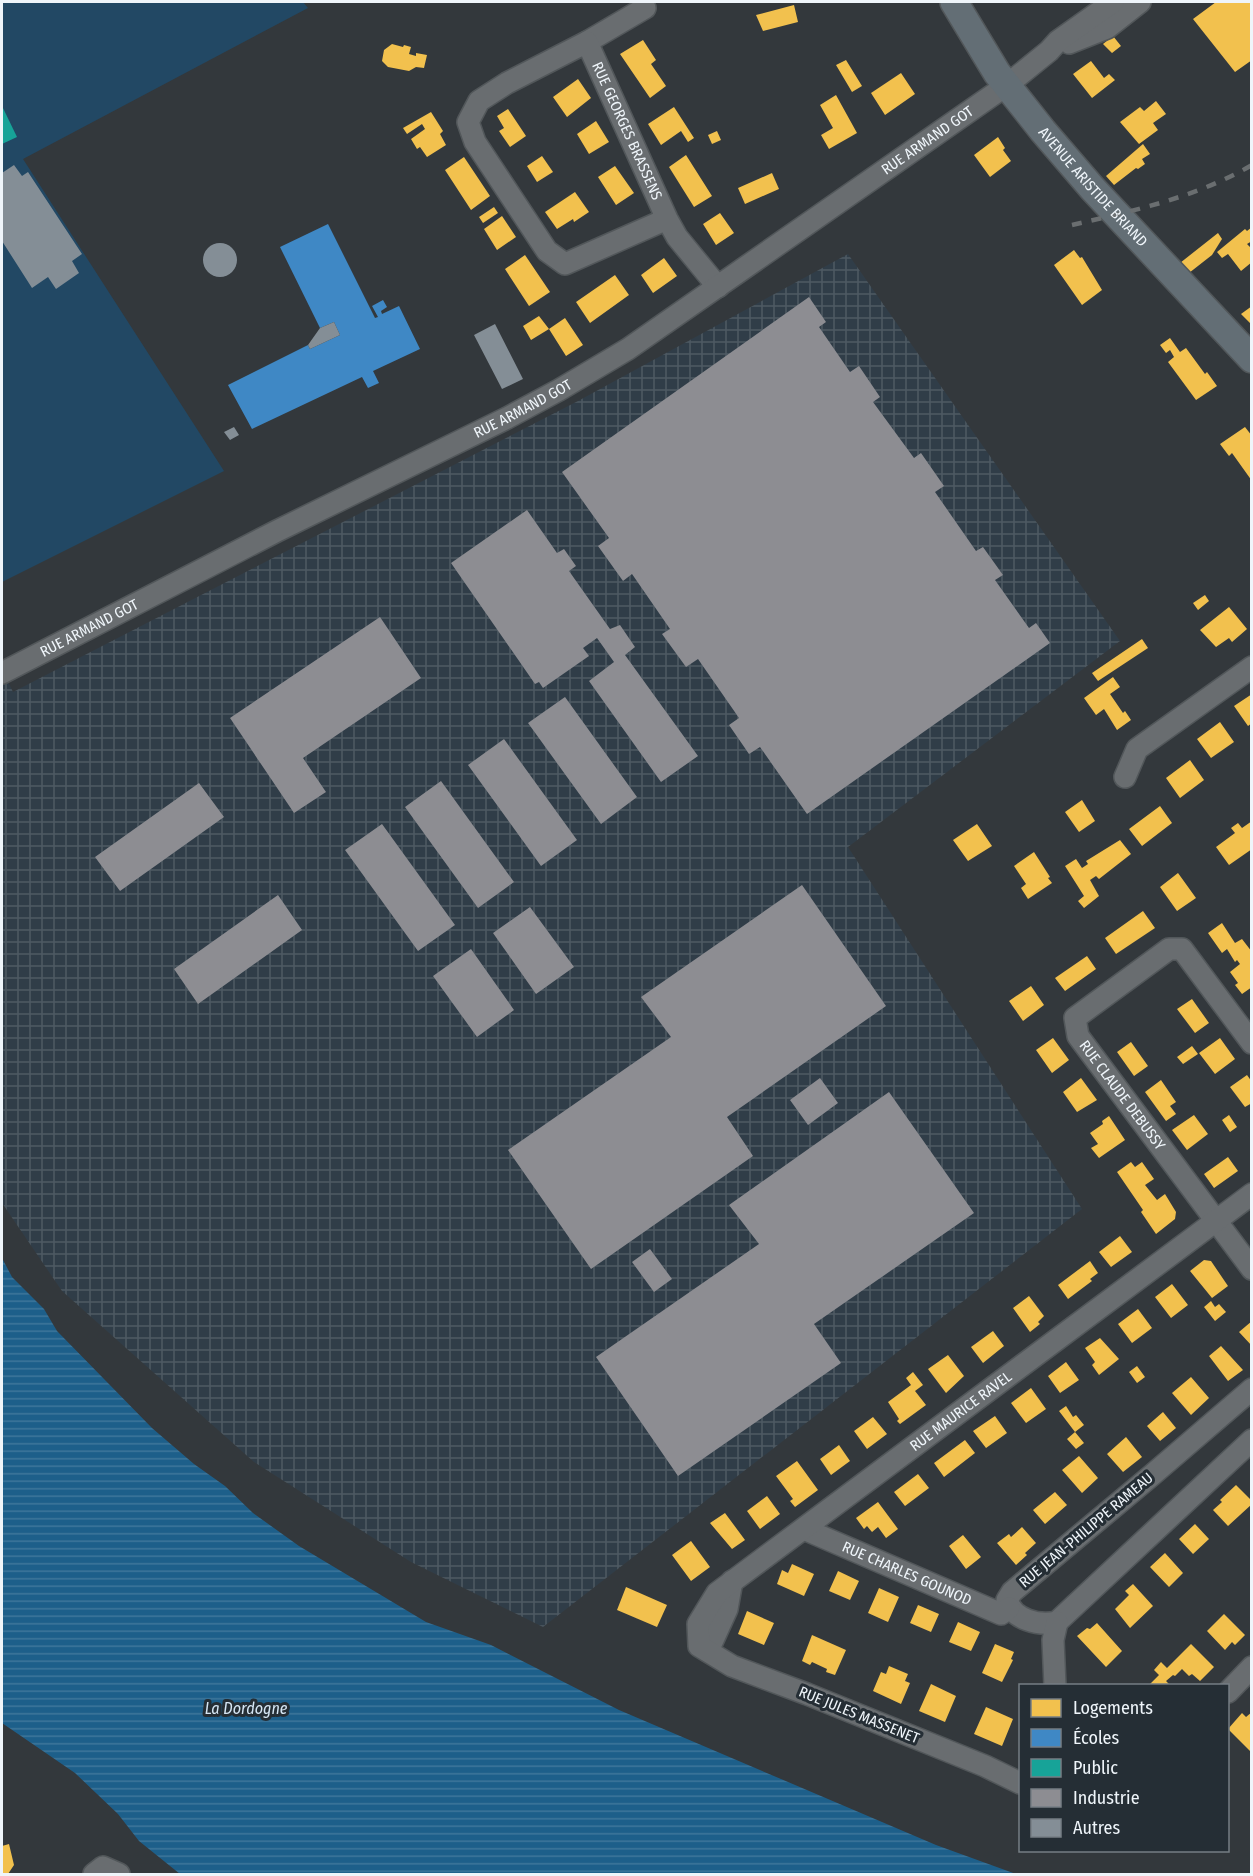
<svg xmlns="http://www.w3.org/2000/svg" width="1253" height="1876" font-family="'Fira Sans Condensed',sans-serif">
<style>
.industrial{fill:url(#industrial-grid)}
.pitch{fill:#224864}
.water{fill:url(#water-rules)}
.homes{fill:#f2c14e}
.schools{fill:#3f88c5}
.public{fill:#17a398}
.industry{fill:#8d8d92}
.building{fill:#848e96}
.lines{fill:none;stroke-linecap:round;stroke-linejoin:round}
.minor-casing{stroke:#52575a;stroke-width:24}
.major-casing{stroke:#52575a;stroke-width:30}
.minor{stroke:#696d70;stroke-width:21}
.major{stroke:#636e75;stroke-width:27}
.rail{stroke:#6a6e70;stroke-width:4.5;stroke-dasharray:10 10;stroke-linecap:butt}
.labels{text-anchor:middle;stroke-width:6;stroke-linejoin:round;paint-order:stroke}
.street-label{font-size:15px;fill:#eff5fa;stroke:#252e35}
.water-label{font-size:16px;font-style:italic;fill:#d5e6f4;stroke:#252e35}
</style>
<defs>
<pattern id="industrial-grid" width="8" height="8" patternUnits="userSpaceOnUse" patternTransform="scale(1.5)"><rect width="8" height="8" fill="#303d48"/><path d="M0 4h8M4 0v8" fill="none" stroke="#4e5a63"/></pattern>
<pattern id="water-rules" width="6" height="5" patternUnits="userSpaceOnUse" patternTransform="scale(1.5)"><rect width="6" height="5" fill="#1d5f8a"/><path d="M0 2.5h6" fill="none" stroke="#3e779b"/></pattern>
</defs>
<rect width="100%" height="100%" fill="#33383c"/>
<path class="industrial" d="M 848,254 L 1120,641 L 848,847 L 1082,1209 L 543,1627 L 411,1562 L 254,1462 L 62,1291 L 2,1203 L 2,669 L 13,692 L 578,401 Z"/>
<path class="pitch" d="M 2,2 L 303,2 L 308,8 L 23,159 L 224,471 L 2,582 Z"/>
<path class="water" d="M 2,1258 L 12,1277 L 44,1309 L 57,1331 L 152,1428 L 194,1464 L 225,1486 L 253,1513 L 299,1546 L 426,1622 L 491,1645 L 619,1710 L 936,1845 L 1016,1874 L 180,1874 L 139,1841 L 118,1814 L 75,1773 L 2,1723 Z"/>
<path class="homes" d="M 1216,2 L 1252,2 L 1252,60 L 1235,72 L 1193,19 Z
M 794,5 L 798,22 L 763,31 L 756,15 Z
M 1113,36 L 1121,46 L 1112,53 L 1103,44 Z
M 643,40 L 656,60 L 651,64 L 666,86 L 650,98 L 620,54 Z
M 392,44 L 403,47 L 404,45 L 411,47 L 409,54 L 416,56 L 416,53 L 427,55 L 424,68 L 416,67 L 409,71 L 388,67 L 382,61 L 384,50 Z
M 846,60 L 862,86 L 852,92 L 836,65 Z
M 1091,61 L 1104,78 L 1109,74 L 1115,80 L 1092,98 L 1073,74 Z
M 901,73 L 915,94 L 885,115 L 871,93 Z
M 578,79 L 591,98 L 567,117 L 553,97 Z
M 836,95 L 857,133 L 829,149 L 821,135 L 833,128 L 820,105 Z
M 1156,101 L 1166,114 L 1153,123 L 1158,130 L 1139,144 L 1120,122 L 1140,107 L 1144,111 Z
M 674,107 L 694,138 L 688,142 L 681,131 L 661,145 L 648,124 Z
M 508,109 L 526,136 L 510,147 L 499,131 L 504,128 L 497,116 Z
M 431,112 L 443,131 L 440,134 L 446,145 L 427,157 L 420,147 L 417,149 L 411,139 L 425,129 L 422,124 L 407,134 L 403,128 Z
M 596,121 L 609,142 L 589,154 L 577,134 Z
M 717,131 L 721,140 L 712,144 L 708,135 Z
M 998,137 L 1005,148 L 1003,150 L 1011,161 L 990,177 L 974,155 Z
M 1143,144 L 1150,154 L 1142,159 L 1145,164 L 1138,169 L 1136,168 L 1114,185 L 1106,176 Z
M 686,155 L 712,196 L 694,207 L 669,167 Z
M 542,156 L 553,172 L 537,182 L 527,166 Z
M 464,157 L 490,196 L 471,210 L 445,170 Z
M 615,166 L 634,193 L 616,205 L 598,177 Z
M 772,173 L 779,189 L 745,204 L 738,188 Z
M 575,192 L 589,212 L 574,222 L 573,219 L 557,229 L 545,212 Z
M 494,207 L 498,213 L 483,223 L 479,217 Z
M 720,213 L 734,233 L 716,245 L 703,224 Z
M 502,216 L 516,237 L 497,250 L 484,229 Z
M 1252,227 L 1252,241 L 1247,244 L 1252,249 L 1252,262 L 1241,271 L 1228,254 L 1222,258 L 1217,252 L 1245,229 L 1247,231 Z
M 1218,233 L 1222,239 L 1212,255 L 1189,273 L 1180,263 Z
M 1074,250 L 1080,258 L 1082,257 L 1102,290 L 1082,305 L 1054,265 Z
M 525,255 L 550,292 L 529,306 L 505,269 Z
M 664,258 L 677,276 L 653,293 L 641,275 Z
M 615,275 L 629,295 L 590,323 L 576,302 Z
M 1252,306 L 1252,325 L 1241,314 Z
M 539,316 L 549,329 L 565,318 L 583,345 L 566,356 L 549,329 L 531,340 L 523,326 Z
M 1170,338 L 1180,352 L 1186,348 L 1205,374 L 1207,372 L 1217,386 L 1196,400 L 1168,362 L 1174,357 L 1170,350 L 1166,353 L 1160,345 Z
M 1245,427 L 1252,436 L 1252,481 L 1232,453 L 1229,456 L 1220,444 Z
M 1205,595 L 1209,601 L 1198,610 L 1193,603 Z
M 1229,607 L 1247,629 L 1232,642 L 1229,638 L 1216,647 L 1200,630 Z
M 1142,639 L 1148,648 L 1098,681 L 1092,673 Z
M 1113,677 L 1120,687 L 1110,694 L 1123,713 L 1125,711 L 1131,720 L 1117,730 L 1104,709 L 1096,715 L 1084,698 Z
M 1252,694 L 1252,723 L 1248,726 L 1234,706 Z
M 1220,722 L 1234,742 L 1211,758 L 1197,739 Z
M 1190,760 L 1204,780 L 1180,798 L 1166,778 Z
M 1082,800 L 1095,821 L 1079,832 L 1065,812 Z
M 1160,806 L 1172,823 L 1142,846 L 1129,829 Z
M 1252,821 L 1252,849 L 1229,865 L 1216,847 L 1235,833 L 1231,828 L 1238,823 L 1242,828 Z
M 977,824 L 992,846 L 968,861 L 953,840 Z
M 1120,840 L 1131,854 L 1099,879 L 1096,876 L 1090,880 L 1099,896 L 1084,908 L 1078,901 L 1084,896 L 1065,866 L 1076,859 L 1082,868 L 1088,864 L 1086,861 Z
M 1034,852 L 1050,877 L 1048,878 L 1052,883 L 1028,899 L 1021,888 L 1026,884 L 1014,866 Z
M 1178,873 L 1196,898 L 1177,911 L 1160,887 Z
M 1143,911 L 1155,928 L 1116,954 L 1105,938 Z
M 1222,923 L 1235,943 L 1242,939 L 1252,952 L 1252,987 L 1242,994 L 1235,985 L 1238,983 L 1230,972 L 1240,964 L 1237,960 L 1235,962 L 1227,949 L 1222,953 L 1208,933 Z
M 1087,956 L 1096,969 L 1065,991 L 1055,978 Z
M 1031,986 L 1044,1005 L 1023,1021 L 1009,1001 Z
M 1192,999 L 1209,1023 L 1195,1033 L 1177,1009 Z
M 1053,1038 L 1069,1060 L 1052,1073 L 1036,1050 Z
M 1220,1038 L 1235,1059 L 1215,1074 L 1199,1053 Z
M 1131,1042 L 1148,1066 L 1134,1076 L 1117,1052 Z
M 1192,1046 L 1198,1054 L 1183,1064 L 1177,1057 Z
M 1247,1075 L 1252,1082 L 1252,1103 L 1245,1107 L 1230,1087 Z
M 1081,1078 L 1097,1100 L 1077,1112 L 1063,1092 Z
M 1161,1080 L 1176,1102 L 1170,1106 L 1176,1114 L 1166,1121 L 1145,1092 Z
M 1194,1115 L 1208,1134 L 1187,1150 L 1172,1130 Z
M 1229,1115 L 1237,1127 L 1230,1132 L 1222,1120 Z
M 1109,1116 L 1125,1140 L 1099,1158 L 1091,1148 L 1098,1144 L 1090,1133 L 1103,1124 L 1102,1121 Z
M 1228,1157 L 1238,1171 L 1214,1188 L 1204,1174 Z
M 1131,1162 L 1135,1167 L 1142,1162 L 1154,1179 L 1145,1185 L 1157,1200 L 1165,1194 L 1176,1212 L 1175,1219 L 1156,1234 L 1141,1212 L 1143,1210 L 1117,1172 Z
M 1120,1236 L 1132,1252 L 1111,1267 L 1099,1252 Z
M 1204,1260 L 1211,1261 L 1228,1286 L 1212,1298 L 1190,1271 Z
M 1090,1261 L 1098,1273 L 1090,1279 L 1092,1281 L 1068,1299 L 1058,1285 Z
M 1172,1284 L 1188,1305 L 1171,1318 L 1155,1297 Z
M 1029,1296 L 1044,1316 L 1038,1322 L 1040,1324 L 1030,1332 L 1013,1308 Z
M 1211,1301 L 1215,1307 L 1219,1304 L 1226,1312 L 1215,1321 L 1204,1307 Z
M 1138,1309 L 1152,1328 L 1132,1343 L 1118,1324 Z
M 1252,1321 L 1252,1346 L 1239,1332 Z
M 993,1331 L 1004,1346 L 983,1363 L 971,1347 Z
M 1100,1338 L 1119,1359 L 1099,1375 L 1092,1365 L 1095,1362 L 1085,1348 Z
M 1221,1346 L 1243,1370 L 1228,1381 L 1209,1356 Z
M 948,1355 L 964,1376 L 946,1393 L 928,1369 Z
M 1066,1362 L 1079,1380 L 1060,1393 L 1048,1376 Z
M 1137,1366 L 1145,1377 L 1137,1383 L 1129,1372 Z
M 913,1372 L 923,1385 L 915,1391 L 926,1405 L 900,1424 L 897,1421 L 899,1419 L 888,1402 L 911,1385 L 906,1378 Z
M 1191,1377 L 1209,1398 L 1191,1415 L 1172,1393 Z
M 1031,1388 L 1046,1409 L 1026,1423 L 1011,1403 Z
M 1066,1406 L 1073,1417 L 1076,1415 L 1084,1425 L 1075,1432 L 1084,1443 L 1076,1449 L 1067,1439 L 1075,1432 L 1059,1411 Z
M 1163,1412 L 1176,1428 L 1160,1441 L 1147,1426 Z
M 995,1416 L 1007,1433 L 986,1448 L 973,1431 Z
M 873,1417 L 887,1434 L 867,1449 L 854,1431 Z
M 1126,1437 L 1142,1457 L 1123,1472 L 1107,1454 Z
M 965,1440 L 975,1453 L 944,1477 L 934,1463 Z
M 839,1445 L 850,1461 L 831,1475 L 820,1459 Z
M 1079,1456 L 1098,1478 L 1082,1493 L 1062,1470 Z
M 797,1461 L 818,1490 L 795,1507 L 790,1501 L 793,1499 L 776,1476 Z
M 918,1474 L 929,1488 L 905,1506 L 894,1492 Z
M 1236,1485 L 1252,1501 L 1252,1504 L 1228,1526 L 1213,1510 L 1222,1502 L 1220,1500 Z
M 1055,1492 L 1067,1505 L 1045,1524 L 1033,1510 Z
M 767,1496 L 780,1514 L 760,1529 L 747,1511 Z
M 878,1502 L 898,1529 L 886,1538 L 878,1527 L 872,1532 L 867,1526 L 864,1529 L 856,1518 Z
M 725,1513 L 745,1540 L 732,1549 L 710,1523 Z
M 1195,1524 L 1209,1539 L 1193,1554 L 1179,1539 Z
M 1022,1527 L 1036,1543 L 1025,1553 L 1027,1555 L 1016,1565 L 997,1543 L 1009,1534 L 1011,1537 Z
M 963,1535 L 981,1557 L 966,1569 L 949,1546 Z
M 691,1541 L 710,1567 L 691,1581 L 672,1555 Z
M 1165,1553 L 1183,1573 L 1169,1587 L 1150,1567 Z
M 792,1564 L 814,1574 L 804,1596 L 777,1584 L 782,1570 L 788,1573 Z
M 838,1571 L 859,1581 L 850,1600 L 829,1591 Z
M 1133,1584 L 1153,1606 L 1130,1628 L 1115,1609 L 1129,1595 L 1125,1591 Z
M 626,1587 L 667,1605 L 657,1627 L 617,1610 Z
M 879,1588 L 899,1597 L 888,1622 L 868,1613 Z
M 918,1605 L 939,1614 L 931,1632 L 910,1623 Z
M 747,1611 L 774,1623 L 764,1645 L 738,1634 Z
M 1224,1614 L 1245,1635 L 1235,1645 L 1232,1642 L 1225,1650 L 1207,1631 Z
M 958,1622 L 980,1632 L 971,1651 L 949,1642 Z
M 1097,1623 L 1122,1651 L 1106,1667 L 1077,1636 L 1087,1628 L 1090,1629 Z
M 812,1635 L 846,1650 L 835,1675 L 826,1672 L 827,1669 L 812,1662 L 810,1665 L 802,1661 Z
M 995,1644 L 1014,1652 L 1011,1659 L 1013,1660 L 1002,1682 L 982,1673 Z
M 1191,1644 L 1214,1667 L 1200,1681 L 1192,1674 L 1189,1676 L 1182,1669 L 1175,1676 L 1173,1675 L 1166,1681 L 1171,1686 L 1148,1686 L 1159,1675 L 1154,1670 L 1161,1662 L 1167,1668 Z
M 889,1666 L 908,1674 L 905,1681 L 910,1683 L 901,1704 L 873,1691 L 881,1672 L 886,1674 Z
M 931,1684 L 956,1696 L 945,1722 L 919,1711 Z
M 986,1707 L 1013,1719 L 1002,1746 L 974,1734 Z
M 1252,1712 L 1252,1753 L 1228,1729 L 1242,1713 L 1246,1717 Z
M 9,1844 L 14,1865 L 8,1874 L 2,1874 L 2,1846 Z"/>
<path class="schools" d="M 328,224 L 375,318 L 378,317 L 372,306 L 383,300 L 387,307 L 381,311 L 382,314 L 399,306 L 420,349 L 373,371 L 379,383 L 368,388 L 362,377 L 252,429 L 228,385 L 308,345 L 310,349 L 340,335 L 334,322 L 320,328 L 280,247 Z"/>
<path class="public" d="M 2,106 L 17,137 L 2,144 Z"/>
<path class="industry" d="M 809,297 L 826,322 L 819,327 L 850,372 L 859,366 L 880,397 L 873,402 L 914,458 L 921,453 L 944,486 L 935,492 L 976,551 L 983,547 L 1003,575 L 995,580 L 1029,628 L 1036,623 L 1050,643 L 807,814 L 760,747 L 749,754 L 729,725 L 739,718 L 698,659 L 686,667 L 662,634 L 670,629 L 632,574 L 623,581 L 598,546 L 609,538 L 562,472 Z
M 527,510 L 557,553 L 564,549 L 576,566 L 569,571 L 610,629 L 620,625 L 635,647 L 625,655 L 698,756 L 661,782 L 589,681 L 614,662 L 597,638 L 583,648 L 589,656 L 543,688 L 539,682 L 535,684 L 451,563 Z
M 380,617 L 421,678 L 303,758 L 326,792 L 294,813 L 230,718 Z
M 565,697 L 637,797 L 601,824 L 528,723 Z
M 504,739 L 577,840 L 541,866 L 468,765 Z
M 441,781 L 514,882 L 478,908 L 405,807 Z
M 199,783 L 224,817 L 120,891 L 95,857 Z
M 382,824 L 455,925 L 418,951 L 345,850 Z
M 802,885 L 886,1006 L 727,1117 L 753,1156 L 591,1269 L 508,1150 L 671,1037 L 641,997 Z
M 278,895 L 302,930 L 198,1004 L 174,969 Z
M 530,907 L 574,967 L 536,994 L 493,933 Z
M 471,949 L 514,1010 L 477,1037 L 433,976 Z
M 820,1078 L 838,1103 L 808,1125 L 790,1100 Z
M 889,1092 L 974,1213 L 814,1324 L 841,1363 L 678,1476 L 596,1357 L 759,1244 L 729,1205 Z
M 650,1249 L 672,1279 L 654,1292 L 632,1262 Z"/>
<path class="building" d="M 14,165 L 22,176 L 28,172 L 82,254 L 72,261 L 79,273 L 56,289 L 48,277 L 32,288 L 2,241 L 2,173 Z
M203 260a17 17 0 1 1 34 0a17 17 0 1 1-34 0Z
M 334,322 L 340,335 L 310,349 L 308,345 L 320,328 Z
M 495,324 L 523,379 L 502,389 L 474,335 Z
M 234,427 L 239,435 L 230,440 L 224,432 Z"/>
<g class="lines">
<defs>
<g id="minor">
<path d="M 587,42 L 645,8"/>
<path d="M 1069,43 L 1107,28 L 1140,2"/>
<path id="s1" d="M 667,219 L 565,264 L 547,251 L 475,142 L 468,122 L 479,101 L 507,83 L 587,42 L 667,219 L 677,237 L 718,287"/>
<path id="s2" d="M 2,673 L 277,531 L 507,418 L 559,390 L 628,349 L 1007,85 L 1049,51 L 1058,41 L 1113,2"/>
<path d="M 1125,777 L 1137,749 L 1252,667"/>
<path id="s3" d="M 1252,1043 L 1182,949 L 1169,949 L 1075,1018 L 1078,1036 L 1252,1269"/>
<path d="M 1252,1389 L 1152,1475 L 1012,1592 L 1007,1600 C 1013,1620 1039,1626 1057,1622 L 1252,1440"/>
<path id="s4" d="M 804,1529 L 1001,1614 L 1009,1608"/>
<path d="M 708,1651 L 727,1609 L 732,1581"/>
<path d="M 1055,1686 L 1053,1640 L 1057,1622"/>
<path d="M 1228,1692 L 1252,1667"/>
<path id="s5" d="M 1020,1783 L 985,1766 L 807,1694 L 732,1666 L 699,1646 L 698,1624 L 717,1593 L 1252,1194"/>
<path d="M 94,1874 L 103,1867 L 119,1874"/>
</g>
<g id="major">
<path id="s6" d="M 954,2 L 997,73 L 1043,131 L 1092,188 L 1252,359"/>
</g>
</defs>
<use href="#minor" class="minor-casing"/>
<use href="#major" class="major-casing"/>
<use href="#minor" class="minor"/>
<use href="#major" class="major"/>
<path class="rail" d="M 1072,225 C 1133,211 1197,197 1252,165"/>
</g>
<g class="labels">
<g class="street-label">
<text dy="5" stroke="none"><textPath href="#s1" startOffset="530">RUE GEORGES BRASSENS</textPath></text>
<text dy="5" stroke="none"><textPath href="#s2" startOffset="1070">RUE ARMAND GOT</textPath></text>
<text dy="5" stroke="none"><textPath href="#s6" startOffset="232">AVENUE ARISTIDE BRIAND</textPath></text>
<text dy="5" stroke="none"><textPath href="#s2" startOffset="584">RUE ARMAND GOT</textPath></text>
<text dy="5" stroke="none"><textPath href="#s2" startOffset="98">RUE ARMAND GOT</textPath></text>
<text dy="5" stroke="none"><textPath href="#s3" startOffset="339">RUE CLAUDE DEBUSSY</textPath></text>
<text dy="5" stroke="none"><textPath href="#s5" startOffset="712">RUE MAURICE RAVEL</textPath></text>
<text transform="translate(1086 1530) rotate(-40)" y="5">RUE JEAN-PHILIPPE RAMEAU</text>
<text dy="5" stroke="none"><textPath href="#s4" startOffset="112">RUE CHARLES GOUNOD</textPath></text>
<text transform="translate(859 1715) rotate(22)" y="5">RUE JULES MASSENET</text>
</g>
<g class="water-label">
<text x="246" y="1714">La Dordogne</text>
</g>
</g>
<rect width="1253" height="1876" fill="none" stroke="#eff5fa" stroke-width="6"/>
<rect x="1019" y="1684" width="210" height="168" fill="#252e35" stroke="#767e84" stroke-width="1.5"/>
<rect x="1031" y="1699" width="30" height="18" fill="#f2c14e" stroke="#767e84" stroke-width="1.5"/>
<text x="1073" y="1714" font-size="18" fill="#eff5fa">Logements</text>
<rect x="1031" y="1729" width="30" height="18" fill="#3f88c5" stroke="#767e84" stroke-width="1.5"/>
<text x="1073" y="1744" font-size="18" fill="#eff5fa">Écoles</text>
<rect x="1031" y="1759" width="30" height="18" fill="#17a398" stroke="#767e84" stroke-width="1.5"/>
<text x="1073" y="1774" font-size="18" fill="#eff5fa">Public</text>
<rect x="1031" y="1789" width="30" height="18" fill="#8d8d92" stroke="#767e84" stroke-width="1.5"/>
<text x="1073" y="1804" font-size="18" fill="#eff5fa">Industrie</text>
<rect x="1031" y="1819" width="30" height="18" fill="#848e96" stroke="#767e84" stroke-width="1.5"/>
<text x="1073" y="1834" font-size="18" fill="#eff5fa">Autres</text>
</svg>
